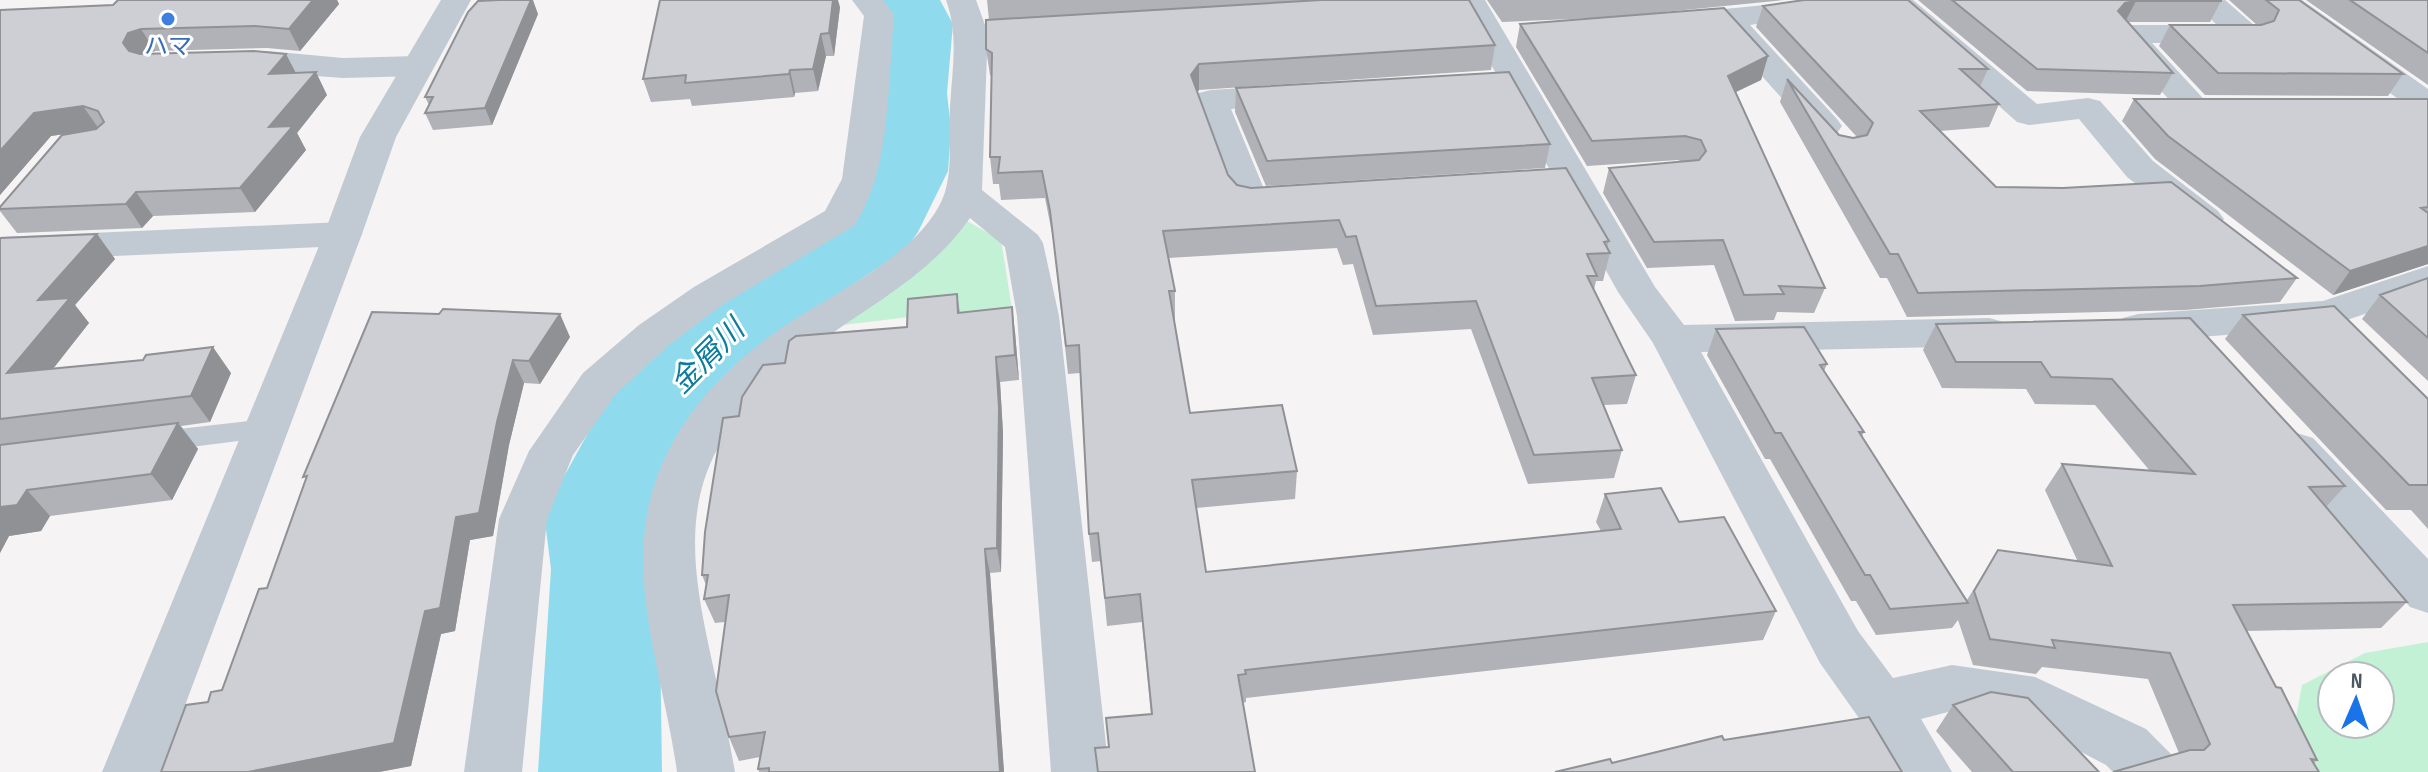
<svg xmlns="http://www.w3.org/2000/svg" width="2428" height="772" font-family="'Sofia Sans Condensed','Noto Sans JP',sans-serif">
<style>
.green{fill:#c3f1d5;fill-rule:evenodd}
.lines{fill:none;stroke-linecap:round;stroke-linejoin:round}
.river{fill:#90daee;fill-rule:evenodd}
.service{fill:#c1cad2;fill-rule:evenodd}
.minor{fill:#c1cad2;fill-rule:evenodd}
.tertiary{fill:#c1cad2;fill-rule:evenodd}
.wall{fill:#b0b2b7}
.shaded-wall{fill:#909195}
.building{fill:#cdcfd5;stroke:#909195;stroke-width:2}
.shop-dot{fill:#3f7fe0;stroke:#fff;stroke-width:3}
.labels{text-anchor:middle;stroke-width:6;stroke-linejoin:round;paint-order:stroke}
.far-shop-label{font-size:24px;fill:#366cbe;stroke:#fff}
.water-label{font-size:30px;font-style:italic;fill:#0c7c9b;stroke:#fff}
</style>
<rect width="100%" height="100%" fill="#f5f3f3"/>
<path class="green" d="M 967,221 L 1001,240 L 1014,321 L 954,325 L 950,312 L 835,326 Z
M 2428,642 L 2428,772 L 2317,772 L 2294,729 L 2302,685 L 2365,653 ZM 2332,676 L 2380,676 L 2380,724 L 2332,724 Z"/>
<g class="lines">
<path class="river" d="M 876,0 L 940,0 L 953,24 L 947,93 L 951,130 L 948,171 L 918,232 L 906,249 L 771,339 L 680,443 L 648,513 L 659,569 L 662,772 L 538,772 L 551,569 L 544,513 L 605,402 L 709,299 L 845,217 L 870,171 L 877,130 L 875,93 L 887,24 Z"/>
<path class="service" d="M 267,419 L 277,422 L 281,429 L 277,436 L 152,452 L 142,449 L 137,442 L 142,435 L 152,432 Z"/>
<path class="minor" d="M 852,0 L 883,0 L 894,15 C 888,79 891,173 854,226 L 722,305 L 669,345 L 615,395 L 573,455 L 547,519 L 522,772 L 464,772 L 499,519 L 529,451 L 583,373 L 639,325 L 694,287 L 825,211 L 842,179 L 864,16 Z
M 946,0 L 976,0 L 985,25 L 987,53 L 982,190 L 1038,235 L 1043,243 L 1059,316 L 1109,772 L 1051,772 L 1017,316 L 1005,247 L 970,218 C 932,273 874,303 821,341 C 632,475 703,584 735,772 L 677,772 C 665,680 624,578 654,486 C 675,421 721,371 776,332 C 826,296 925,254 945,192 C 953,165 948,135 950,107 C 952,70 959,36 946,0 Z
M 1455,0 L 1485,0 L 1655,287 L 1684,325 L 1989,318 L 2004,322 L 2010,332 L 2004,342 L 1989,346 L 1701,352 L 1858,631 L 1893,678 L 1952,665 L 2035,677 L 2146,729 L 2171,754 L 2180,772 L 2113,772 L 2106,765 L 2026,723 L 1952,711 L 1921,719 L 1952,772 L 1892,772 L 1861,721 L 1820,663 L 1653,343 L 1618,292 Z
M 1880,0 L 1913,0 L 2037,104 L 2088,98 L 2100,101 L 2153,161 L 2218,211 L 2224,219 L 2218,227 L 2205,230 L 2192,227 L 2127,177 L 2079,119 L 2029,125 L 2017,122 Z
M 2191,0 L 2225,0 L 2264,34 L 2259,41 L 2248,43 L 2152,43 L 2211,107 L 2206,114 L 2194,117 L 2182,114 L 2110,34 L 2115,27 L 2126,25 L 2217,25 Z
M 2267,0 L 2302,0 L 2428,89 L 2428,115 L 2416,112 L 2271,6 Z
M 1794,2 L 1805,5 L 1809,11 L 1805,17 L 1750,25 L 1837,119 L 1842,126 L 1837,133 L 1825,136 L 1813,133 L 1719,28 L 1674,32 L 1663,30 L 1658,23 L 1663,16 L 1674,14 Z
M 267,51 L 343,58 L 418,56 L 430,59 L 434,66 L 430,73 L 418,76 L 343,78 L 219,69 L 214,62 L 219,55 Z
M 1293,85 L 1305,88 L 1310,95 L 1305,102 L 1231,109 L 1264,189 L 1295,187 L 1308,190 L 1314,198 L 1308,206 C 1286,211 1259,215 1237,209 L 1194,100 L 1199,93 L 1211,90 Z
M 343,222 L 357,226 L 362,234 L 357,242 L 343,246 L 0,261 L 0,237 Z
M 2428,266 L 2428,292 L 2327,327 L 2138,342 L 2123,338 L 2117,328 L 2123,318 L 2138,314 L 2323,301 Z
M 2297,433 L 2313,438 L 2428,559 L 2428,613 L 2410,607 L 2281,462 L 2274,450 L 2281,438 Z"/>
<path class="tertiary" d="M 441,0 L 471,0 L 396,137 L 362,234 L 160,772 L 102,772 L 324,234 L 360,137 Z"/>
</g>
<path class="wall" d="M 118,0 L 337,0 L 339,4 L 300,51 L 267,48 L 155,51 L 145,54 L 296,73 L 327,95 L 297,133 L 306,150 L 255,212 L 153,216 L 142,228 L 17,233 L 0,211 L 0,207 L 96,129 L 51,136 L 0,195 L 0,10 L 113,5 Z
M 987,0 L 1469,0 L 1495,45 L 1491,70 L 1199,90 L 1197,92 L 1228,175 L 1237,185 L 1609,241 L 1607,248 L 1610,253 L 1603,281 L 1596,281 L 1594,290 L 1636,375 L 1627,404 L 1604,405 L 1622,450 L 1614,478 L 1528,484 L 1471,329 L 1373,335 L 1353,264 L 1343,265 L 1337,248 L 1168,258 L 1175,291 L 1175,319 L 1174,319 L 1190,413 L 1297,471 L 1295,499 L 1196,508 L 1206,572 L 1601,531 L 1596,522 L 1605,494 L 1679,522 L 1776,611 L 1763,640 L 1246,698 L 1246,702 L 1109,747 L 1151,714 L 1142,622 L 1107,626 L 1101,561 L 1092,562 L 1089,534 L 1080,373 L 1068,374 L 1053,238 L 1045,198 L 1001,200 L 999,184 L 993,184 L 990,157 L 991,76 L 990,75 L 986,49 L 989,20 Z
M 1487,0 L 1784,0 L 1644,14 L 1768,56 L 1761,80 L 1736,92 L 1825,288 L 1814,313 L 1777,312 L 1774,320 L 1735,321 L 1714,265 L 1647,268 L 1603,193 L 1609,168 L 1683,162 L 1678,160 L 1587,166 L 1516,47 L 1520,24 L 1594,18 L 1502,22 Z
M 1798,0 L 1908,0 L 1988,69 L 1980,87 L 1999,104 L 1989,127 L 1940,131 L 1996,187 L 2297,278 L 2280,302 L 2185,310 L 1907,317 L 1887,278 L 1880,278 L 1780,102 L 1787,79 L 1839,135 L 1853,138 L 1857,137 L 1756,27 L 1763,6 L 1800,1 Z
M 1918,0 L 2221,0 L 2221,1 L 2210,22 L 2128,22 L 2173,73 L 2160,95 L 2027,91 Z
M 2229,0 L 2299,0 L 2403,74 L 2388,96 L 2205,95 L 2159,46 L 2170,25 L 2257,25 Z
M 2306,0 L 2428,0 L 2428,85 Z
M 840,7 L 834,56 L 826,56 L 818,91 L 795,93 L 794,97 L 692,106 L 690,99 L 651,102 L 643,79 Z
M 538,14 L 492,125 L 433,130 L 425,113 L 429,105 L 425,97 Z
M 1236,88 L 1550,144 L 1545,168 L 1266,186 L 1235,112 Z
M 2134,99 L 2428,99 L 2428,264 L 2333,295 L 2155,159 L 2122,121 Z
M 97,234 L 115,259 L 75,305 L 89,323 L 53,369 L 231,373 L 210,422 L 181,426 L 198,449 L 172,500 L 50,516 L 41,531 L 9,536 L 0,553 L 0,238 Z
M 2428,278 L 2428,381 L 2362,319 L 2380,295 Z
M 957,294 L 960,312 L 1015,332 L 1019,380 L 1000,382 L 1003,433 L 1001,572 L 990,573 L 1004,772 L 759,772 L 758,769 L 760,757 L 739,761 L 729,737 L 725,622 L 715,623 L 704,599 L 706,585 L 702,575 L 739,416 L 785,363 L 907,327 Z
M 372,312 L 570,337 L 540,384 L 524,383 L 509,445 L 493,536 L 470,540 L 455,631 L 441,634 L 411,766 L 379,772 L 161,772 L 222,690 L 267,588 Z
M 2243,315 L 2428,398 L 2428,529 L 2411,510 L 2386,510 L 2225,339 Z
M 2190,318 L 2345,486 L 2326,507 L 2407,602 L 2381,628 L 2247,631 L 2276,687 L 2317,760 L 2314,763 L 2179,753 L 2148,679 L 2042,667 L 2036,674 L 1973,665 L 1958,620 L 1952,628 L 1876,635 L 1856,601 L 1851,601 L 1770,459 L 1765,459 L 1707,355 L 1716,329 L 1827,364 L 1824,371 L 1864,432 L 1862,436 L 1967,600 L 1998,550 L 2078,562 L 2045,490 L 2062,464 L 2150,471 L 2095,405 L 2035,404 L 2026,389 L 1942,388 L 1923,350 L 1936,324 Z
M 1953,705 L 2099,772 L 1972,772 L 1936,731 Z"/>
<path class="shaded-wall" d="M 313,0 L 337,0 L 339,4 L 300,51 L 289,29 Z
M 531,0 L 533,0 L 538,14 L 492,125 L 485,108 Z
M 833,0 L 838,0 L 840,7 L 834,56 L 829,33 Z
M 2136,1 L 2125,22 L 2118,11 L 2125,3 Z
M 141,29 L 155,51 L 142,55 L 137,66 L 123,43 L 128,33 Z
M 821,34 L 826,56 L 818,91 L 813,69 Z
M 286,54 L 298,77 L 269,74 Z
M 1768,56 L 1761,80 L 1721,99 L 1728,76 Z
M 1199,64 L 1199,90 L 1191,101 L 1191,75 Z
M 790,70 L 795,93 L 794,97 L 789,74 Z
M 316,72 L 327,95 L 297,133 L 306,150 L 255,212 L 240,188 L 269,127 Z
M 83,106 L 99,129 L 51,136 L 0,195 L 0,151 L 34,113 Z
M 136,192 L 153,216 L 142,228 L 126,204 Z
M 97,234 L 115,259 L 75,305 L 89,323 L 29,399 L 7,373 L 38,300 Z
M 2428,246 L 2428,264 L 2333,295 L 2350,271 Z
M 1012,307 L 1015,332 L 1019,380 L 1015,355 Z
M 560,314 L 570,337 L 540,384 L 529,361 Z
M 213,347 L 231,373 L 210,422 L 191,396 Z
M 996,357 L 1000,382 L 1003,433 L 1001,572 L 997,548 Z
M 513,360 L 524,383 L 509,445 L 493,536 L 470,540 L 455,631 L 441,634 L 411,766 L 379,772 L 248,772 L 425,611 L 456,517 L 497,422 Z
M 178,423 L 198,449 L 172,500 L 151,474 Z
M 27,490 L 50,516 L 41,531 L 9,536 L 0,553 L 0,507 Z
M 985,549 L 990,573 L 1004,772 L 1000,772 Z"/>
<path class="building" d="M 118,0 L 313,0 L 289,29 L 255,26 L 141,29 L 128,33 L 123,43 L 129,51 L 140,54 L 254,51 L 286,54 L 269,74 L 316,72 L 269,127 L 293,126 L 240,188 L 136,192 L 126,204 L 0,209 L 0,207 L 62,135 L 96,129 L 104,122 L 98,111 L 83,106 L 34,113 L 0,151 L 0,10 L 113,5 Z
M 499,0 L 531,0 L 485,108 L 425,113 L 433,97 L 425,97 L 468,12 L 478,1 Z
M 660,0 L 833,0 L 829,33 L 821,34 L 813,69 L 790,70 L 789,74 L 685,83 L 686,75 L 643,79 Z
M 1321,0 L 1469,0 L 1495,45 L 1199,64 L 1191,75 L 1228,175 L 1237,185 L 1251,188 L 1566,168 L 1609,241 L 1604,242 L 1610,253 L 1587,254 L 1597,276 L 1587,276 L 1636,375 L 1592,378 L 1622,450 L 1534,455 L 1476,301 L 1376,306 L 1356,236 L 1346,237 L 1339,220 L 1163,231 L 1175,291 L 1169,291 L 1190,413 L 1282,405 L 1297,471 L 1192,480 L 1206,572 L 1621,529 L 1605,494 L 1661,488 L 1679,522 L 1724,517 L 1776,611 L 1245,670 L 1246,674 L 1238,675 L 1255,772 L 1098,772 L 1095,748 L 1109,747 L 1106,718 L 1152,714 L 1140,594 L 1105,598 L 1098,533 L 1089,534 L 1079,345 L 1066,346 L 1050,211 L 1042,171 L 998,173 L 1000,157 L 990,157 L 992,53 L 986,49 L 986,20 Z
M 1804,0 L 1908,0 L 1988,69 L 1960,69 L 1999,104 L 1920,111 L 1996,187 L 2063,188 L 2171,182 L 2297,278 L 2200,286 L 1918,293 L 1898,254 L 1890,254 L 1787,79 L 1839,135 L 1853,138 L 1867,135 L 1873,123 L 1763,6 Z
M 1952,0 L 2221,0 L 2221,1 L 2136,1 L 2125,3 L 2118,11 L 2173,73 L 2037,69 Z
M 2266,0 L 2299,0 L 2403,74 L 2218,73 L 2170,25 L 2261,25 L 2274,21 L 2279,10 Z
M 2350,0 L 2428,0 L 2428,53 Z
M 1724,8 L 1768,56 L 1728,76 L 1825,288 L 1779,286 L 1784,294 L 1744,295 L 1723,240 L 1654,242 L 1609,168 L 1699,160 L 1706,151 L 1701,140 L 1685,136 L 1592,141 L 1520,24 Z
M 1509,72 L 1550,144 L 1267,161 L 1236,88 Z
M 2134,99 L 2428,99 L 2428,207 L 2421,208 L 2428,213 L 2428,246 L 2350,271 L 2168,136 Z
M 97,234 L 38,300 L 70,298 L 7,373 L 143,360 L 146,355 L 213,347 L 191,396 L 0,419 L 0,238 Z
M 2428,278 L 2428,338 L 2380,295 Z
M 957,294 L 958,313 L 1012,307 L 1015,355 L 996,357 L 999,408 L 997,548 L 985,549 L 1000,772 L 769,772 L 769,768 L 758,769 L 765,732 L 729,737 L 716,691 L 729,595 L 704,599 L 708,575 L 702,575 L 705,532 L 723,418 L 739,416 L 742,397 L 763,365 L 785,363 L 789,341 L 796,336 L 907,327 L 908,299 Z
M 2334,306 L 2428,399 L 2428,485 L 2409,485 L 2243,315 Z
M 443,309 L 560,314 L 529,361 L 513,360 L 497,422 L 479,513 L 456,517 L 440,608 L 425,611 L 394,743 L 248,772 L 161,772 L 186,705 L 208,702 L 211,692 L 222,690 L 259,589 L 267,588 L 307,476 L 303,477 L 372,312 L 439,314 Z
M 2190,318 L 2345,486 L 2309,487 L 2407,602 L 2233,605 L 2276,687 L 2281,688 L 2317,760 L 2311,759 L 2319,772 L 2113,772 L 2190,750 L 2204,750 L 2210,744 L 2170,653 L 2052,640 L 2055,648 L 1990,639 L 1974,591 L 1998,550 L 2112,566 L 2062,464 L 2195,474 L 2112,379 L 2051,377 L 2041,362 L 1956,362 L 1936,324 Z
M 1804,327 L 1827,364 L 1820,365 L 1864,432 L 1859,432 L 1968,603 L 1890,609 L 1870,575 L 1865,575 L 1781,433 L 1775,433 L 1716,329 Z
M 178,423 L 151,474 L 27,490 L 17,505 L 0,507 L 0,445 Z
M 1991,692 L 2028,698 L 2099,772 L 2013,772 L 1953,705 Z
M 1869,717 L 1902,772 L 1555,772 L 1610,759 L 1612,763 L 1722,736 L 1724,740 Z"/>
<circle class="shop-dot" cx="168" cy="19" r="8"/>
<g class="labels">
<g class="far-shop-label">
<text x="168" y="54">ハマ</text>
</g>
<g class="water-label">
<text transform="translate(707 356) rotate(-45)" y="10">金屑川</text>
</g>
</g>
<g transform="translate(2356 700) rotate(2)"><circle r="38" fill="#ffffff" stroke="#b7bbc0" stroke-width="2"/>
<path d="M0-6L14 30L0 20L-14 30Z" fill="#1a73e8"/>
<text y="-12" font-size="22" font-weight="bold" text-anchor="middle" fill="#4a5661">N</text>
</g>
</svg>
